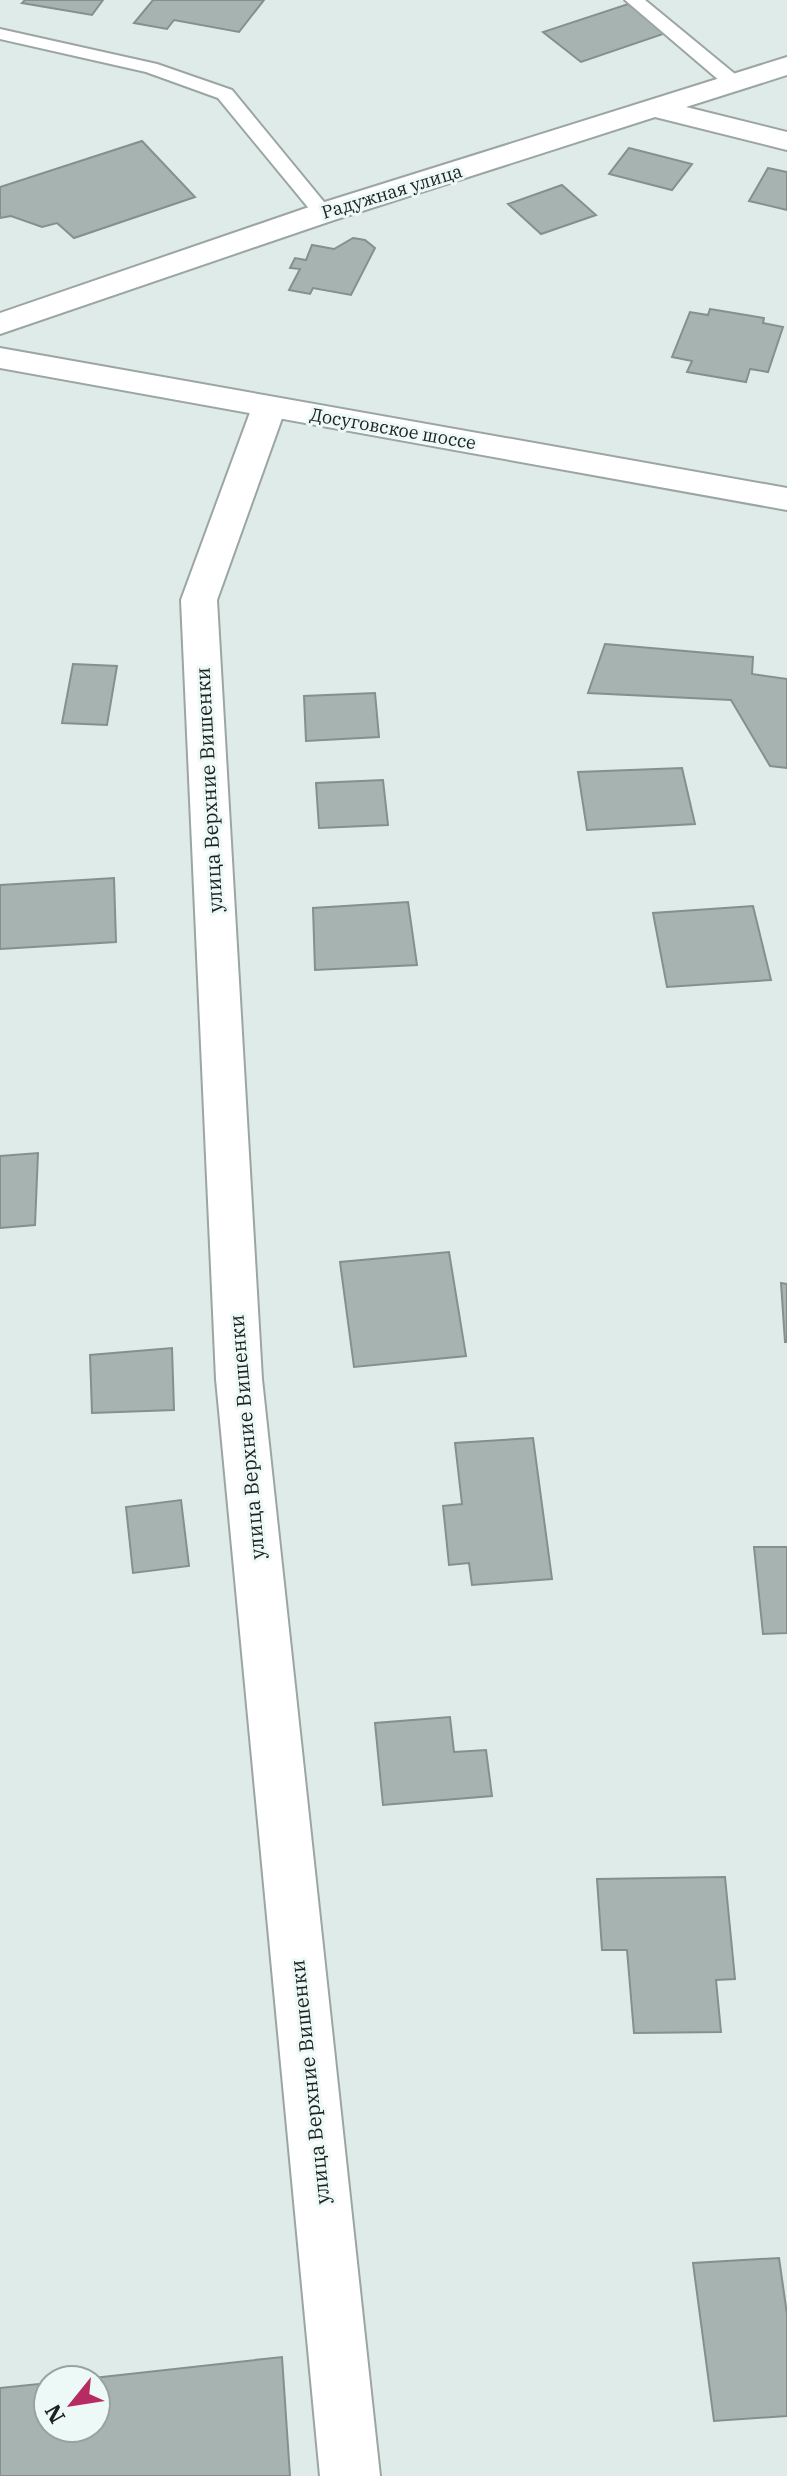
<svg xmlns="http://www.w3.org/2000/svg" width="787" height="2476" font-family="'IBM Plex Serif',serif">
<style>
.building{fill:#a7b3b0;stroke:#85908e;stroke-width:2}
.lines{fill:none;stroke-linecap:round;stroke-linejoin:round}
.service-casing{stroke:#9ba6a4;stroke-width:4}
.minor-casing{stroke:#9ba6a4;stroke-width:4}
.secondary-casing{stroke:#9ba6a4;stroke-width:4}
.service{fill:#fff;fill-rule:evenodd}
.minor{fill:#fff;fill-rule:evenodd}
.secondary{fill:#fff;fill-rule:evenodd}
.labels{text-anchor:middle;stroke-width:6;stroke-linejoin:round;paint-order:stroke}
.far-street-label{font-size:18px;fill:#1c201f;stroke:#ecf9f6}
.street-label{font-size:20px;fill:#1c201f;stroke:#ecf9f6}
</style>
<rect width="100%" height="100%" fill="#dfebe8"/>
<path class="building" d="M 25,0 L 103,0 L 92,15 L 22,3 Z
M 153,0 L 264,0 L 239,32 L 174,20 L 167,29 L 134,23 Z
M 628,4 L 666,33 L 581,62 L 543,32 Z
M 142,141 L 195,197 L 74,238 L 57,223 L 42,227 L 11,216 L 0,218 L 0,187 Z
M 629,148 L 692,164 L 672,190 L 609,174 Z
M 768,168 L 787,172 L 787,210 L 749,201 Z
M 562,185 L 596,215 L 541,234 L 508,204 Z
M 353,238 L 365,240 L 375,248 L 351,295 L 313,288 L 310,294 L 289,290 L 300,269 L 290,268 L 295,258 L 306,260 L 312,245 L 334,249 Z
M 710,309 L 764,318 L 763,323 L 783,327 L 768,372 L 750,369 L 746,382 L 687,372 L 692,361 L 672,357 L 690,312 L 708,315 Z
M 605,644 L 753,657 L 752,674 L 787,679 L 787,768 L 770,766 L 731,700 L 588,693 Z
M 73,664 L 117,666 L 107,725 L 62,723 Z
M 375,693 L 379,737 L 306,741 L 304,696 Z
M 682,768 L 695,824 L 587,830 L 578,772 Z
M 383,780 L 388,825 L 319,828 L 316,783 Z
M 114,878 L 116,942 L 0,949 L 0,885 Z
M 408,902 L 417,965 L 315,970 L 313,908 Z
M 753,906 L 771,980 L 667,987 L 653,913 Z
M 38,1153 L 35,1225 L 0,1228 L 0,1156 Z
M 449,1252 L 466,1356 L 354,1367 L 340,1262 Z
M 781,1283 L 787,1284 L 787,1342 L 785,1342 Z
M 172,1348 L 174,1410 L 92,1413 L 90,1355 Z
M 533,1438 L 552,1579 L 472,1585 L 469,1563 L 449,1565 L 443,1506 L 462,1504 L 455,1443 Z
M 181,1500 L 189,1566 L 133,1573 L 126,1507 Z
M 754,1547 L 787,1547 L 787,1633 L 763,1634 Z
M 450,1717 L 454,1752 L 486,1750 L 492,1796 L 383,1805 L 375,1723 Z
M 725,1877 L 735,1979 L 716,1980 L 721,2032 L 634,2033 L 627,1950 L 602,1950 L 597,1879 Z
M 779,2258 L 787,2314 L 787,2416 L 714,2421 L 693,2263 Z
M 282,2357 L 290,2476 L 0,2476 L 0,2388 L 48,2383 L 48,2428 L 96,2428 L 96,2380 L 75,2380 Z"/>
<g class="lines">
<defs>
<path id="service" d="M 625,0 L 645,0 L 741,79 L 743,83 L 741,87 L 727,87 Z
M 0,29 L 157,64 L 232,90 L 333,213 L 323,219 L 316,217 L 218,98 L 146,72 L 0,39 Z"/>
<path id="minor" d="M 787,57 L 787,75 L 686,107 L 787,132 L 787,150 L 655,117 L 334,220 L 0,334 L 0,313 L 312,206 Z
M 269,397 L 281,400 L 286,407 L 217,600 L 262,1379 L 380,2476 L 320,2476 L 216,1379 L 181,600 L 252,407 L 257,400 Z"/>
<path id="secondary" d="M 0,348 L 787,488 L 787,510 L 0,368 Z"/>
</defs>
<use href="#service" class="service-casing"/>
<use href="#minor" class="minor-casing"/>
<use href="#secondary" class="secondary-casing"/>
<use href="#service" class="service"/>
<use href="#minor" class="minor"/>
<use href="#secondary" class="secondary"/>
</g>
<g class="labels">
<g class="far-street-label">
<text transform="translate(392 192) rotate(-17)" y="6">Радужная улица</text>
<text transform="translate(393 429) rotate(10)" y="6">Досуговское шоссе</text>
</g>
<g class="street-label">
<text transform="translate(209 790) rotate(-93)" y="7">улица Верхние Вишенки</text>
<text transform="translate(247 1437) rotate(-95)" y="7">улица Верхние Вишенки</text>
<text transform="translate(310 2082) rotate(-96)" y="7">улица Верхние Вишенки</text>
</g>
</g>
<g transform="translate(72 2404) rotate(240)"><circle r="38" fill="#ecf9f6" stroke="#99a2a0" stroke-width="2"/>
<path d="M0-6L14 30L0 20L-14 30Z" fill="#b72b63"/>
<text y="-12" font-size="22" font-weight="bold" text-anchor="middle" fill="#1c201f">N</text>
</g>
</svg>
